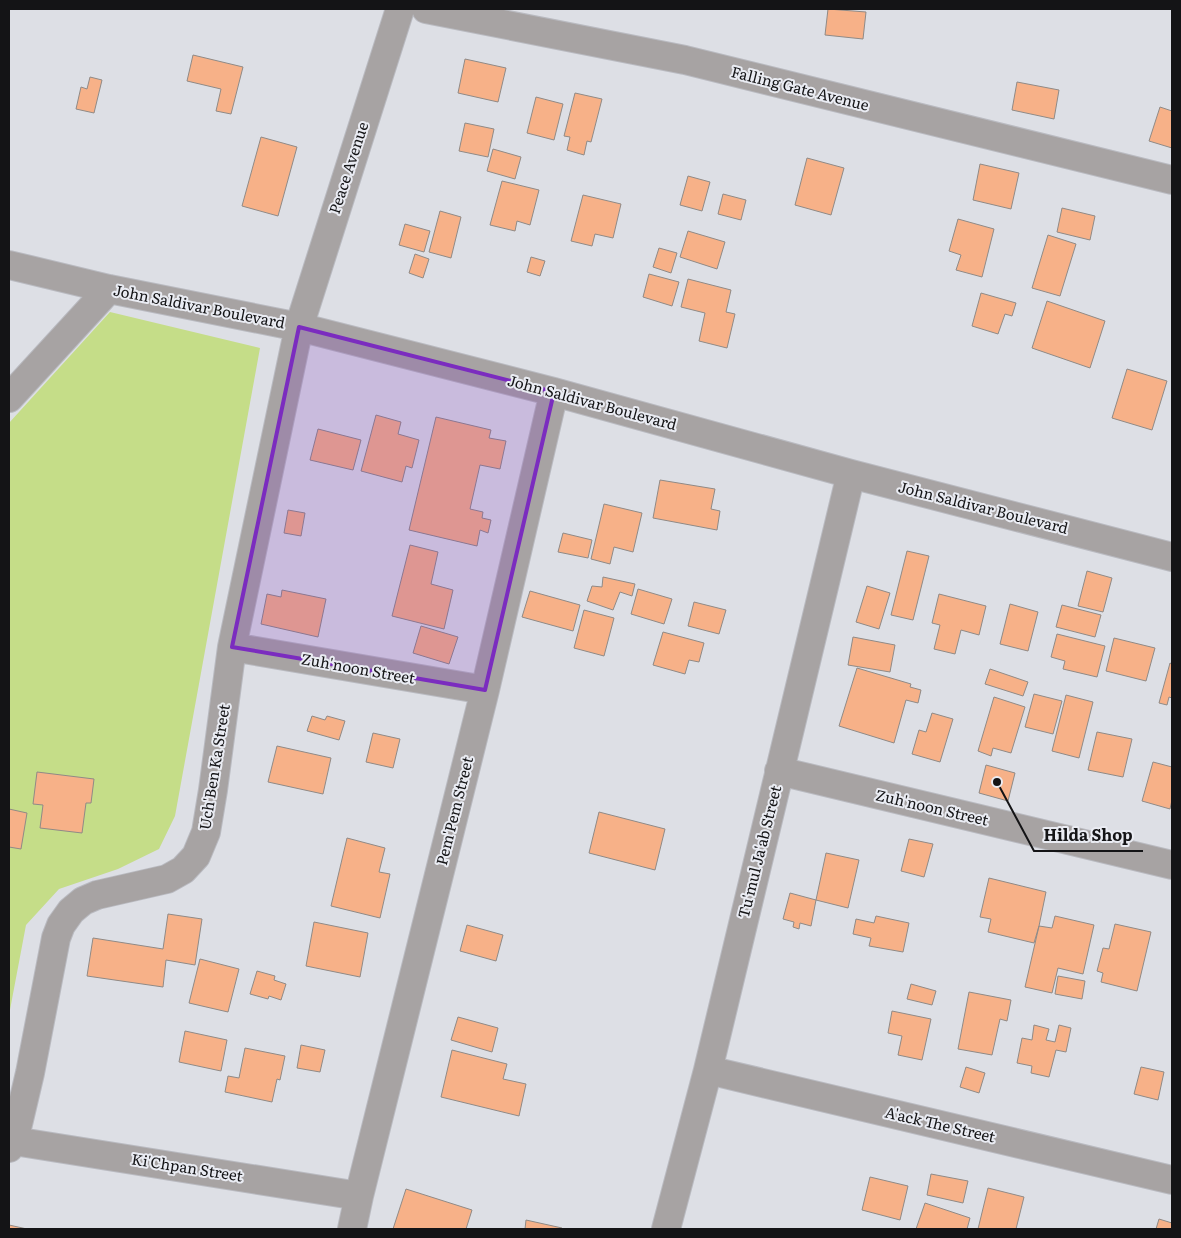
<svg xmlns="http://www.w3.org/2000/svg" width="1181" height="1238" font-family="Literata,serif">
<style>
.grass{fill:#c5dd88}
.building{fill:#f7b188;stroke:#908a86}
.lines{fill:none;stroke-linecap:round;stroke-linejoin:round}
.minor-casing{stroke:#b9bac0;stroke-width:30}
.minor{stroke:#a7a3a3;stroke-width:28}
.marked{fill:#7b2cbf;fill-opacity:0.2;stroke:#7b2cbf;stroke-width:4;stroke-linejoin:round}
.labels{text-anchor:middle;stroke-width:4;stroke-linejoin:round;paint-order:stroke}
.street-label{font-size:15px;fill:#141416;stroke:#eaecf3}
.leader{fill:none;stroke:#141416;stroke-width:2}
.callout-dot{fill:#141416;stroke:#eaecf3;stroke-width:2}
.callout-label{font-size:16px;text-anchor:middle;font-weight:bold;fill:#141416;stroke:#eaecf3;stroke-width:4;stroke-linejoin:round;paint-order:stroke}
</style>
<rect width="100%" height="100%" fill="#dddfe5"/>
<path class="grass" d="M 110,312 L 260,348 L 175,816 L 159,849 L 118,869 L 59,889 L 26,925 L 9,1015 L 9,423 Z"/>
<path class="building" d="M 828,9 L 866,12 L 863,39 L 825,35 Z
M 193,55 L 243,67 L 231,114 L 216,111 L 221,89 L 187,81 Z
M 465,59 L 506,68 L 498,102 L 458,93 Z
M 90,77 L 102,80 L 94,113 L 76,109 L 81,87 L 87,89 Z
M 1017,82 L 1059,90 L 1054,119 L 1012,110 Z
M 575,93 L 602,99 L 591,142 L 587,141 L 584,155 L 567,150 L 570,137 L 564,136 Z
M 536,97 L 563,104 L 554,140 L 527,133 Z
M 1160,107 L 1172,111 L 1172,148 L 1149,141 Z
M 465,123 L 494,129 L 488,157 L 459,151 Z
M 261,137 L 297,147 L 278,216 L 242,206 Z
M 493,149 L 521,157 L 515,179 L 487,171 Z
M 807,158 L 844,168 L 831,215 L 795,205 Z
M 980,164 L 1019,173 L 1011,209 L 973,200 Z
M 688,176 L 710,182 L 702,211 L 680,205 Z
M 502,181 L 539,190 L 530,225 L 517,221 L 515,231 L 490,225 Z
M 723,194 L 746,200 L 741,220 L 718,214 Z
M 583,195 L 621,204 L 613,238 L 595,234 L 592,246 L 571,241 Z
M 1062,208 L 1095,216 L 1090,240 L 1057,232 Z
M 440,211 L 461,217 L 451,258 L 429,252 Z
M 958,219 L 994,229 L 982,277 L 956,270 L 961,255 L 949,251 Z
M 405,224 L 430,231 L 424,252 L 399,245 Z
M 688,231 L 725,242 L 717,269 L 680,257 Z
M 1048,235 L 1076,244 L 1060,296 L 1032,288 Z
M 659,248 L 677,253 L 671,273 L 653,267 Z
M 415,254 L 429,259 L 423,278 L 409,273 Z
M 531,257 L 545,261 L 540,276 L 527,272 Z
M 649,274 L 679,282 L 672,306 L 643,297 Z
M 688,279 L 731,290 L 726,312 L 735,314 L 727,348 L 699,341 L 705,313 L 681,307 Z
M 981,293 L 1016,303 L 1012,316 L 1005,314 L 998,334 L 972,326 Z
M 1047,301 L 1105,321 L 1090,368 L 1032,348 Z
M 1127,369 L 1167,381 L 1152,430 L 1112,418 Z
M 376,415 L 401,422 L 398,434 L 419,440 L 412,468 L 406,466 L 402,482 L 361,471 Z
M 436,417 L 491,430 L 489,438 L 506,441 L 500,469 L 480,465 L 470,509 L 483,512 L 482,518 L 491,520 L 488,533 L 480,530 L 477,546 L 409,530 Z
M 318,429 L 361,440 L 353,470 L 310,460 Z
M 660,480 L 715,489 L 711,509 L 720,511 L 717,530 L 653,518 Z
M 604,504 L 642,513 L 633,552 L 614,547 L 610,564 L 591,559 Z
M 288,510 L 305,513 L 301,536 L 284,533 Z
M 563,533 L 592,540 L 588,558 L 558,552 Z
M 410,545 L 438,552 L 431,584 L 453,590 L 444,629 L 392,616 Z
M 907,551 L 929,556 L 913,620 L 891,615 Z
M 1087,571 L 1112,578 L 1103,612 L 1078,606 Z
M 603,577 L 635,584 L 632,596 L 620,592 L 613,610 L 587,601 L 592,586 L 602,587 Z
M 867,586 L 890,593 L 879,629 L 856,622 Z
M 638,589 L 672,599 L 664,624 L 631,614 Z
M 282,590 L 326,599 L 318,637 L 261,624 L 267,594 L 281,597 Z
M 530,591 L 580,605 L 573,631 L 522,617 Z
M 939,594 L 986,606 L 979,635 L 961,630 L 955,654 L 934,649 L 940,625 L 932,623 Z
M 694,602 L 726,610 L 719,634 L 688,626 Z
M 1010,604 L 1038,612 L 1028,651 L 1000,644 Z
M 1062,605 L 1101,615 L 1095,637 L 1056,627 Z
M 584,610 L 614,618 L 604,656 L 574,648 Z
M 421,626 L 458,637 L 449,664 L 413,653 Z
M 663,632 L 704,643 L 699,662 L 689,660 L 685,674 L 653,665 Z
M 1057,634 L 1105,646 L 1097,677 L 1063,669 L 1065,661 L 1051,657 Z
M 853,637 L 895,645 L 890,672 L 848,665 Z
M 1114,638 L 1155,648 L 1146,681 L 1106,671 Z
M 1170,663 L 1172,664 L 1172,698 L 1169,697 L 1167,705 L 1159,703 Z
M 857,668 L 911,684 L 910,687 L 921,690 L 918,703 L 906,700 L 894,743 L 839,726 Z
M 990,669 L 1028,682 L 1023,696 L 985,684 Z
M 1034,694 L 1062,701 L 1053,734 L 1025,727 Z
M 1066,695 L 1093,702 L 1079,758 L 1052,751 Z
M 994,697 L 1025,707 L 1011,753 L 993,748 L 991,756 L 978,751 Z
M 932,713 L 953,719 L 940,762 L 912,754 L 919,730 L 926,732 Z
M 312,716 L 325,720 L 327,716 L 345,721 L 339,740 L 307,731 Z
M 1097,732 L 1132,739 L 1123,777 L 1088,770 Z
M 373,733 L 400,739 L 393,768 L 366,762 Z
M 277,746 L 331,758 L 323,794 L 268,782 Z
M 1153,762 L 1172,767 L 1172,800 L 1170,809 L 1142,801 Z
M 986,765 L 1015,773 L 1008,801 L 979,793 Z
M 37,772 L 94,779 L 91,803 L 86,803 L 82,833 L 40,828 L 43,805 L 33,804 Z
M 9,809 L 27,813 L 21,849 L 9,847 Z
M 599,812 L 665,829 L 655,870 L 589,853 Z
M 347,838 L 385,848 L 379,872 L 390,874 L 380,918 L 331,906 Z
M 909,839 L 933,844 L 924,877 L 901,871 Z
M 826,853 L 859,860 L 848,908 L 816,900 Z
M 989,878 L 1046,892 L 1039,926 L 1034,943 L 988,932 L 991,919 L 980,917 Z
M 790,893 L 816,900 L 811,926 L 800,923 L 799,929 L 793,927 L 794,922 L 783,919 Z
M 168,914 L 202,919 L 195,965 L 166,960 L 163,987 L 87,976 L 93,938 L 163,949 Z
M 876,916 L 909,923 L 903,952 L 869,946 L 871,938 L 853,934 L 856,919 L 874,923 Z
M 1055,916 L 1094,925 L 1083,974 L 1058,968 L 1052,993 L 1025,987 L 1039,926 L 1052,928 Z
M 314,922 L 368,933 L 360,977 L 306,966 Z
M 1115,924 L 1151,932 L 1137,991 L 1101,982 L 1103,973 L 1097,971 L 1103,948 L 1109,949 Z
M 467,925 L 503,935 L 496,961 L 460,951 Z
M 200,959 L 239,969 L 228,1012 L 189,1003 Z
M 257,971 L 275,976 L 274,980 L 286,984 L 281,1000 L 269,996 L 268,999 L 250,994 Z
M 1058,976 L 1085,981 L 1082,999 L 1055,994 Z
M 911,984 L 936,991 L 932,1005 L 907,999 Z
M 969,992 L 1011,1000 L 1007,1021 L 1000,1019 L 992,1055 L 958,1049 Z
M 892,1011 L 931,1019 L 922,1060 L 898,1055 L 902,1036 L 888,1033 Z
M 458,1017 L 498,1028 L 492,1052 L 451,1040 Z
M 1034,1025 L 1049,1029 L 1046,1040 L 1055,1042 L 1059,1025 L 1071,1028 L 1066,1052 L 1056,1050 L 1049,1077 L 1031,1073 L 1032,1066 L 1017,1063 L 1022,1038 L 1032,1040 Z
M 185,1031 L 227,1040 L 221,1071 L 179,1062 Z
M 301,1045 L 325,1050 L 320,1072 L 297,1068 Z
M 245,1048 L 285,1056 L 280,1080 L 277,1079 L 272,1102 L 225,1092 L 228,1076 L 239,1078 Z
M 452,1050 L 507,1064 L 503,1079 L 526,1084 L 519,1116 L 441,1097 Z
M 966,1067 L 985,1073 L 979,1093 L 960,1087 Z
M 1141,1067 L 1164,1072 L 1158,1100 L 1134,1094 Z
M 931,1174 L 968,1181 L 963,1203 L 927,1195 Z
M 870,1177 L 908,1186 L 900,1220 L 862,1210 Z
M 988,1188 L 1024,1197 L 1016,1229 L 978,1229 Z
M 406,1189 L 472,1210 L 466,1229 L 393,1229 Z
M 925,1203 L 970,1218 L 967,1229 L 916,1229 Z
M 1159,1219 L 1172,1223 L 1172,1229 L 1156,1229 Z
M 526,1220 L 562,1228 L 562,1229 L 525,1229 Z
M 9,1225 L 27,1229 L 9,1229 Z"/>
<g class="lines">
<defs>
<path id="minor" d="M 426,9 L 685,60 L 1172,180
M 9,265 L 109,289 L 299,327 L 554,392 L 851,474 L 1172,557
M 9,398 L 109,289
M 232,647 L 485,690
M 779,771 L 1172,865
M 708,1070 L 1172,1180
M 14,1141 L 359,1196
M 9,1148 L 14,1141 L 30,1073 L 56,938 L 61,925 L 71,911 L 83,901 L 97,895 L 167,879 L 183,870 L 196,856 L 206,832 L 213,790 L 232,647 L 299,327 L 400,9
M 352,1229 L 359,1196 L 485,690 L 554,392
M 666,1229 L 708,1070 L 851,474"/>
</defs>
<use href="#minor" class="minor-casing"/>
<use href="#minor" class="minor"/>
</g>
<path class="marked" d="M 299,327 L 554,392 L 485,690 L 232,647 Z"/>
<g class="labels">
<g class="street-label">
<text transform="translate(800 89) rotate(14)" y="5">Falling Gate Avenue</text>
<text transform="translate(349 168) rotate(-72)" y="5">Peace Avenue</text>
<text transform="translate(199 307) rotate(11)" y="5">John Saldivar Boulevard</text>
<text transform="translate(592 403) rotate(15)" y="5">John Saldivar Boulevard</text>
<text transform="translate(983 508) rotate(14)" y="5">John Saldivar Boulevard</text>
<text transform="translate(358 669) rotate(10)" y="5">Zuh'noon Street</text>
<text transform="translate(215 767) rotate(-81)" y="5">Uch'Ben Ka Street</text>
<text transform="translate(932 808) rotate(13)" y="5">Zuh'noon Street</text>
<text transform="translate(455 811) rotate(-76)" y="5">Pem'Pem Street</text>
<text transform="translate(760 852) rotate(-76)" y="5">Tu'mul Ja'ab Street</text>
<text transform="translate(940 1125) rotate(13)" y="5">A'ack The Street</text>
<text transform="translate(187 1168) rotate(9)" y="5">Ki'Chpan Street</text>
</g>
</g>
<path class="leader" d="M997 782L1034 851H1143"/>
<circle class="callout-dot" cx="997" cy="782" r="5"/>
<g class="callout-label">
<text x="1088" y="841">Hilda Shop</text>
</g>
<rect width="1181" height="1238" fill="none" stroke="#141416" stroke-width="20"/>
</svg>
